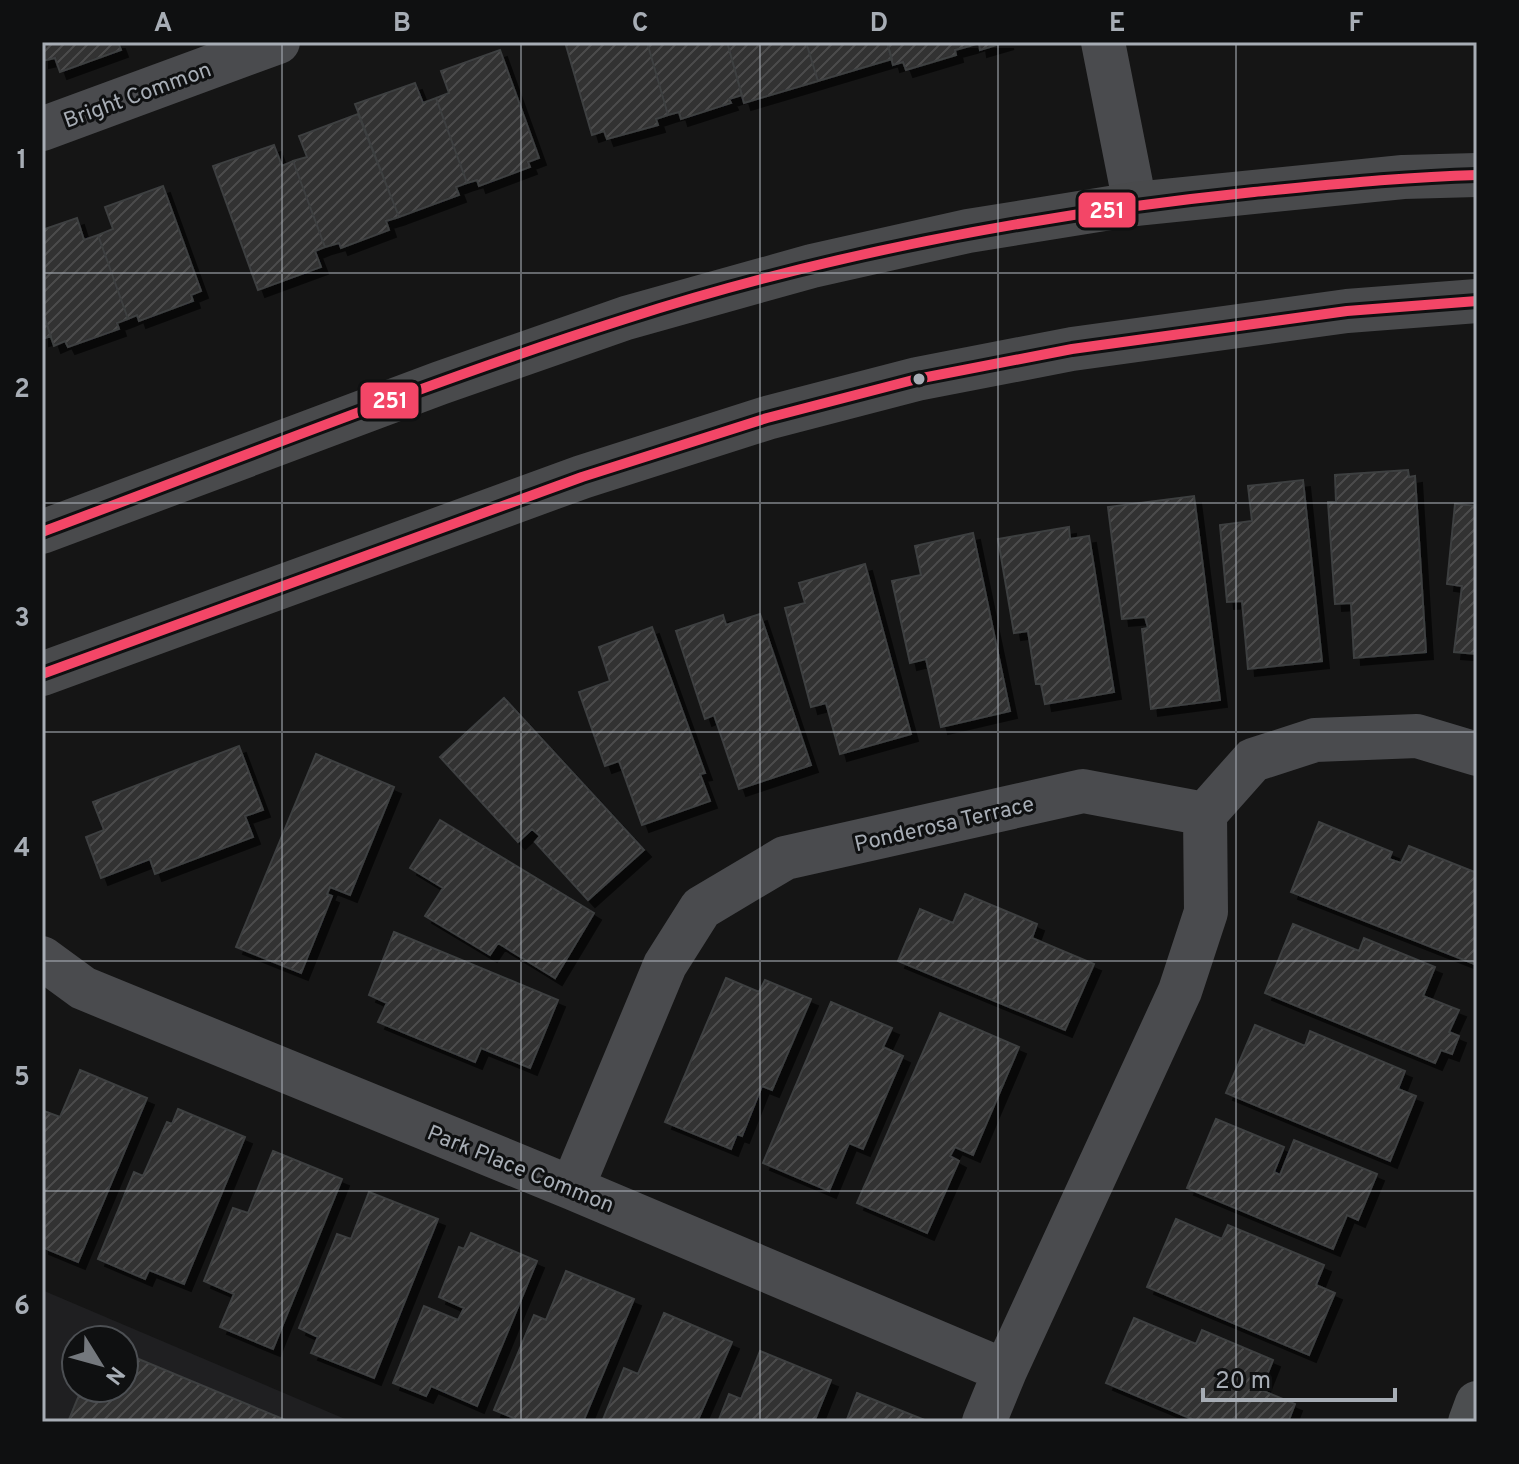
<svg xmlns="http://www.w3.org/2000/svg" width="1519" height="1464" font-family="Overpass,sans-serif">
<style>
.built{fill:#1f1f21;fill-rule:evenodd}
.building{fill:url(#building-hatch);stroke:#3e3f41;stroke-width:2;filter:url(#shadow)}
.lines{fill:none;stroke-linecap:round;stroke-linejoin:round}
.minor{stroke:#4a4b4e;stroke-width:44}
.secondary{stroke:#494a4c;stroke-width:44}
.primary{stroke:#4c4e50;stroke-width:44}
.bus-1-casing{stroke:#0f1011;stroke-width:16}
.bus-1{stroke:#f34667;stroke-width:10}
.grid{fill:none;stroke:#a7adb5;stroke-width:2;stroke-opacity:0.55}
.bus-dot{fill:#a7adb5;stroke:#0f1011;stroke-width:3}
.labels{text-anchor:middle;stroke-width:6;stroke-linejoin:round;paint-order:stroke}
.street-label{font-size:22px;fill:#a7adb5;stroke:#0f1011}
.line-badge{stroke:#0f1011;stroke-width:3}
.badge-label{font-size:22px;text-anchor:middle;font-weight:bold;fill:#fff}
.neatline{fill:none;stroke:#a7adb5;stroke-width:3}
.grid-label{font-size:26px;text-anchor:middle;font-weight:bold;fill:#a7adb5}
</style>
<defs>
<pattern id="building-hatch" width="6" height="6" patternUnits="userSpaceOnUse" patternTransform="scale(2)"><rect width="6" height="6" fill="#303030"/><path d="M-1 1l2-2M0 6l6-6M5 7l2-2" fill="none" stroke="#4b4b4c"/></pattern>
<filter id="shadow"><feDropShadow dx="7" dy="7" stdDeviation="0" flood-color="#0009"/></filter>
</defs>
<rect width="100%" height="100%" fill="#151515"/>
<path class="built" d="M 42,1290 L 352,1422 L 42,1422 ZM 76,1340 L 124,1340 L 124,1388 L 76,1388 Z"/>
<path class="building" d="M 42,42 L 118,42 L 121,50 L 60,72 L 55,58 L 42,61 Z
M 565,42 L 630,42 L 631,45 L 647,42 L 668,115 L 656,119 L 658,125 L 607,139 L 604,131 L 592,135 Z
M 647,42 L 727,42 L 742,95 L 729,99 L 731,103 L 681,119 L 679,112 L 668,115 Z
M 727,42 L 806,42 L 818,81 L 744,103 Z
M 806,42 L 887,42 L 892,59 L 818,81 Z
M 887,42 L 969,42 L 970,46 L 955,50 L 956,55 L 906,70 L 903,62 L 893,65 Z
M 969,42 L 1007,42 L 980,50 L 979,43 L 970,46 Z
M 500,50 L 539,158 L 528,162 L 530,167 L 479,186 L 477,180 L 467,183 L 436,98 L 449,93 L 441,71 Z
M 415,83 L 423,103 L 436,98 L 467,183 L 456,187 L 459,195 L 399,217 L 355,104 Z
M 358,114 L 399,217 L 386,221 L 389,230 L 341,248 L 339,243 L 325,247 L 293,161 L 307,157 L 299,136 Z
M 274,145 L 282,166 L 293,161 L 325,247 L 315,251 L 321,267 L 258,290 L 213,166 Z
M 163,186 L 201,291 L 191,295 L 193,301 L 139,321 L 137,315 L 128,319 L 98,235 L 113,229 L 105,207 Z
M 77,218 L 84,240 L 98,235 L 128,319 L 117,323 L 119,329 L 68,347 L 65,341 L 54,346 L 42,310 L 42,230 Z
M 42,310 L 51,336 L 42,339 Z
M 1408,470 L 1409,477 L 1415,476 L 1426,652 L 1354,658 L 1351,603 L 1335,604 L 1328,502 L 1336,502 L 1335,475 Z
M 1303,480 L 1322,661 L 1248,669 L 1242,601 L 1227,602 L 1220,525 L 1252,521 L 1248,486 Z
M 1194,496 L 1220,700 L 1151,709 L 1142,629 L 1148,628 L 1145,617 L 1122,619 L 1108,507 Z
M 1455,504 L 1477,506 L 1477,654 L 1454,652 L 1462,586 L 1447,584 Z
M 1069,527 L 1070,539 L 1089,536 L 1114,692 L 1045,704 L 1041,684 L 1036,684 L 1028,631 L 1014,633 L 998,539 Z
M 973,533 L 1010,711 L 941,727 L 926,659 L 910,663 L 892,581 L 921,575 L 915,546 Z
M 865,564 L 911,734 L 840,754 L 826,703 L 811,707 L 785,608 L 805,603 L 799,583 Z
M 760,614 L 811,765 L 739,789 L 714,715 L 705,719 L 676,631 L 723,615 L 726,625 Z
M 652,627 L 705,773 L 700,774 L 710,801 L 642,825 L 619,761 L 605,766 L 579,692 L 610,681 L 599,647 Z
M 504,698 L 644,850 L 588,900 L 535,842 L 540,836 L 532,829 L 518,842 L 440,757 Z
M 239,746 L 263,810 L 245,816 L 253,837 L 155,874 L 150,859 L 101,878 L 86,837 L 104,830 L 93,802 Z
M 316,754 L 394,787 L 350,895 L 330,887 L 327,894 L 332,896 L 301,973 L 236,947 Z
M 440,820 L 594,913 L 555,978 L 498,943 L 490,955 L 425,916 L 443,888 L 410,868 Z
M 1319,822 L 1392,852 L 1389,859 L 1401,863 L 1409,846 L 1477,873 L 1477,965 L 1291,892 Z
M 965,894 L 1037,924 L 1032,938 L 1094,964 L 1065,1030 L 898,961 L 920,909 L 953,923 Z
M 1293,924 L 1359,951 L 1364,938 L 1435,967 L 1423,996 L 1459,1010 L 1449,1032 L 1459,1036 L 1452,1054 L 1441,1050 L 1435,1063 L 1265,993 Z
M 394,932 L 558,1000 L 530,1068 L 481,1048 L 475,1062 L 378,1022 L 387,1003 L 369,995 Z
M 726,978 L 759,992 L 765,980 L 811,999 L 772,1090 L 762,1086 L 742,1136 L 737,1134 L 731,1149 L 665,1122 Z
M 831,1002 L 892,1028 L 883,1047 L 903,1056 L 863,1149 L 849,1143 L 829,1191 L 763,1163 Z
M 940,1013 L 1019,1047 L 973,1155 L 955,1147 L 950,1156 L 959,1161 L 927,1233 L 857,1203 Z
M 1255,1025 L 1305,1046 L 1310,1031 L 1405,1071 L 1398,1089 L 1416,1096 L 1390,1161 L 1226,1093 Z
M 80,1070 L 147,1098 L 78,1262 L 42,1247 L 42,1116 L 44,1111 L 60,1117 Z
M 178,1109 L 245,1137 L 184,1284 L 149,1270 L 145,1279 L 98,1259 L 134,1172 L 143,1176 L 167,1122 L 172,1124 Z
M 1216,1119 L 1284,1147 L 1274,1172 L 1280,1175 L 1294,1140 L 1377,1174 L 1358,1220 L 1347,1215 L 1333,1249 L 1187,1188 Z
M 273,1151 L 342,1179 L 273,1349 L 220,1327 L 234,1294 L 204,1281 L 233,1208 L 248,1213 Z
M 369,1192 L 438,1219 L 374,1378 L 311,1353 L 318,1337 L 299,1328 L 337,1234 L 351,1239 Z
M 1176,1219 L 1222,1239 L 1228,1225 L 1324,1265 L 1316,1285 L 1335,1293 L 1309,1355 L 1147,1287 Z
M 471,1233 L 537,1261 L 477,1406 L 431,1386 L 426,1396 L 393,1383 L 424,1306 L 458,1320 L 464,1308 L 439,1297 L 459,1247 L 464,1249 Z
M 566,1271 L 634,1299 L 583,1422 L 512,1422 L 514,1418 L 494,1410 L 534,1315 L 546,1320 Z
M 664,1313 L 732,1342 L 697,1422 L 602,1422 L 624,1368 L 638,1374 Z
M 1134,1318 L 1196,1344 L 1202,1330 L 1273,1360 L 1261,1390 L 1295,1404 L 1288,1422 L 1199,1422 L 1106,1383 Z
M 760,1351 L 831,1380 L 814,1422 L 718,1422 L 729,1394 L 741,1399 Z
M 124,1353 L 290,1422 L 68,1422 L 82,1388 L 124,1388 Z
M 857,1393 L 927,1421 L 927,1422 L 846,1422 Z"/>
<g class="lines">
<path class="minor" d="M 1103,42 L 1135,204
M 42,129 L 278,42
M 1205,814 L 1253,760 L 1315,740 L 1417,736 L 1477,754
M 42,958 L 83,988 L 572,1188 L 1005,1371
M 572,1188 L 665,965 L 701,908 L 785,858 L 1083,791 L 1205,814
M 984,1422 L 1005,1371 L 1180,991 L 1206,912 L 1205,814"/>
<path class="secondary" d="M 42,532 L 440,383 L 626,318 L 812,266 L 968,231 L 1135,204 L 1403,177 L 1477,175
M 42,674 L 582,477 L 767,418 L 917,379 L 1072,349 L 1347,311 L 1477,301"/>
<path class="primary" d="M 1470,1422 L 1477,1403"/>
<defs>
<path id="bus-1" d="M 42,532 C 235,460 428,382 625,319 C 829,253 1040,214 1254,192 C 1328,185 1402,177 1477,175
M 42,674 L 582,477 L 767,418 L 917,379 L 1072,349 L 1347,311 L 1477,301"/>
</defs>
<use href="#bus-1" class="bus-1-casing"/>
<use href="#bus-1" class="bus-1"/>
</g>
<path class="grid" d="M 282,42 L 282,1422M 521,42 L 521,1422M 760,42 L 760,1422M 998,42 L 998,1422M 1236,42 L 1236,1422M 42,273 L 1477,273M 42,503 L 1477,503M 42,732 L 1477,732M 42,961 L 1477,961M 42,1191 L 1477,1191"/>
<circle class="bus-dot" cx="919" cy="379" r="7"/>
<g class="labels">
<g class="street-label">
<text transform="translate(137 94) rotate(-20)" y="8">Bright Common</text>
<text transform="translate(944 823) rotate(-13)" y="8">Ponderosa Terrace</text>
<text transform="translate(521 1168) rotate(22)" y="8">Park Place Common</text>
</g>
</g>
<g class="line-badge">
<rect x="1077" y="191" width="60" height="38" rx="8" fill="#f34667"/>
<rect x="359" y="381" width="61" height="39" rx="8" fill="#f34667"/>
</g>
<g class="badge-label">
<text x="1107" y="218">251</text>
<text x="390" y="408">251</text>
</g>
<rect width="1519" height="1464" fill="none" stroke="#0f1011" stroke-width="88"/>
<g transform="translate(100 1364) rotate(127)"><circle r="38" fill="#0f1011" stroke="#4c4f53" stroke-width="2"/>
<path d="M0-6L14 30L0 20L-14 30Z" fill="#74787d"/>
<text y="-12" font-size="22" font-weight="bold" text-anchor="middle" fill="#a7adb5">N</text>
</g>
<path d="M1203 1388v12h192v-12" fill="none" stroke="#a7adb5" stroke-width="4"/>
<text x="1215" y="1388" font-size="24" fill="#a7adb5" stroke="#0f1011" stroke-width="6" paint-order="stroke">20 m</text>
<rect x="44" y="44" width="1431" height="1376" class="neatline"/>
<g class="grid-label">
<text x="163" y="31">A</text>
<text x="402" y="31">B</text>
<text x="640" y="31">C</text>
<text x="879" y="31">D</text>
<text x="1117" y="31">E</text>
<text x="1356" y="31">F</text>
<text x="22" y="168">1</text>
<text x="22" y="397">2</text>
<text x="22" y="626">3</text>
<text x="22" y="856">4</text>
<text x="22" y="1085">5</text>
<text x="22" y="1314">6</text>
</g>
</svg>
